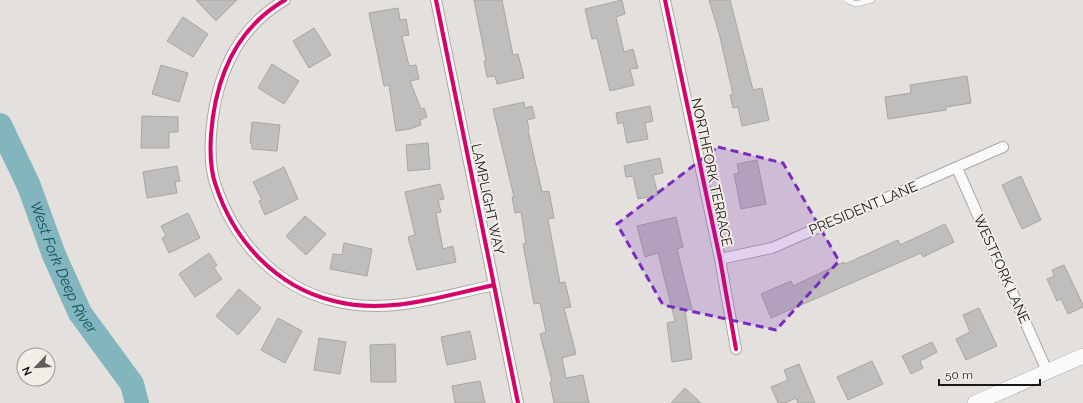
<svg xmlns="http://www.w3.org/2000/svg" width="1083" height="403" font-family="Raleway,sans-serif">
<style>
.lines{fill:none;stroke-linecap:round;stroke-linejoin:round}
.river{stroke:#82b5be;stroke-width:24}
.building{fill:#c0bebc;stroke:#a8a6a3}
.lane-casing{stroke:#aba8a6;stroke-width:6}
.street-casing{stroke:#aba8a6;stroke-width:12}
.secondary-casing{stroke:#aba8a6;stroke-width:16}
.lane{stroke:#fbfafa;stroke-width:5}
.street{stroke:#fbfafa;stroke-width:10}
.secondary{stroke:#fbfafa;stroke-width:15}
.cycleway-casing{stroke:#f3ede7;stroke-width:6}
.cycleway{stroke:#d6006c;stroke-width:4}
.marked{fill:#7b2cbf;fill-opacity:0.2;stroke:#7b2cbf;stroke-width:3;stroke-dasharray:8 5;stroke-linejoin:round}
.labels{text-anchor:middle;stroke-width:4;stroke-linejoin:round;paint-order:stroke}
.street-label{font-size:14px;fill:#1a1816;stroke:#f3ede7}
.water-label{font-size:15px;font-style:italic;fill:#0c4f5a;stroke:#f3ede7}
</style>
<rect width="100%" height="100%" fill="#e3e0dd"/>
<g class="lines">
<path class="river" id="s1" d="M 0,125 L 29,186 L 54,255 L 80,313 L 132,384 L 137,403"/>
</g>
<path class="building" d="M 196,0 L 237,0 L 216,21 Z
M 474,0 L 502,0 L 513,55 L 518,54 L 524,78 L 497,84 L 495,76 L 487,77 L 484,61 L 486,61 Z
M 622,0 L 625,14 L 616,17 L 624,52 L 633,49 L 638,68 L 630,69 L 634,85 L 610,91 L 597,38 L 592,39 L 585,9 Z
M 709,0 L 730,0 L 753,90 L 762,88 L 769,120 L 742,126 L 738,107 L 733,108 L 730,95 L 733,94 L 719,33 Z
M 398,8 L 400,20 L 406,19 L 409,35 L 402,36 L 409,66 L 416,65 L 419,79 L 410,81 L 421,109 L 424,108 L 427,117 L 420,120 L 421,125 L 410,129 L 396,131 L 389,85 L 384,86 L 369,13 Z
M 183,17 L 208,34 L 193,57 L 167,41 Z
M 314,28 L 331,55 L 309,68 L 293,41 Z
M 272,64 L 299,81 L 284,104 L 258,88 Z
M 161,65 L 188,73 L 179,102 L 152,94 Z
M 967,76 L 971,103 L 946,107 L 946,110 L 888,119 L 885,97 L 911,93 L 910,85 Z
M 524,102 L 525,108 L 532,106 L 535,118 L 527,120 L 529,129 L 528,130 L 542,192 L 549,191 L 554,218 L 548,219 L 560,283 L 565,282 L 571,307 L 564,308 L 576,354 L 562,358 L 566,378 L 583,375 L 589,403 L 554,403 L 550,382 L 552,381 L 540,334 L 546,332 L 540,303 L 534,304 L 523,244 L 526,243 L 521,212 L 515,213 L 512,197 L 514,197 L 493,109 Z
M 650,106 L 653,121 L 645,123 L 648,139 L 627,143 L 623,122 L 618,124 L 616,113 Z
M 142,116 L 178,117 L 178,132 L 169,132 L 169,148 L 141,148 Z
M 252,122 L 280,125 L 277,151 L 252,149 L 252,143 L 250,143 Z
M 428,143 L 430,169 L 408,171 L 406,145 Z
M 660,158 L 663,173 L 653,175 L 658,195 L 638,199 L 633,176 L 626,177 L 624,166 Z
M 757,160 L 766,204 L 741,209 L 734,174 L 739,173 L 737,164 Z
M 177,166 L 180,181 L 175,182 L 177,193 L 147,198 L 143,172 Z
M 284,167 L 298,199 L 265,215 L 259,201 L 262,200 L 253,182 Z
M 1021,176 L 1041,220 L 1022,229 L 1002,185 Z
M 440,184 L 444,199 L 438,200 L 441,212 L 436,213 L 443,249 L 453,246 L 456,262 L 417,270 L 408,237 L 415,235 L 405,192 Z
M 188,213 L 200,238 L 169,253 L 162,238 L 166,236 L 161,226 Z
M 305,216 L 326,234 L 306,255 L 286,236 Z
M 676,217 L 683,247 L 677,249 L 692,309 L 685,310 L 692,359 L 672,362 L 667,323 L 675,321 L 658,253 L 645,257 L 637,226 Z
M 945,224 L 954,242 L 923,257 L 921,253 L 771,318 L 761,294 L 791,281 L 793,286 L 844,262 L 845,264 L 898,240 L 900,245 Z
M 344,243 L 372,249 L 367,276 L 330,269 L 333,254 L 342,255 Z
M 209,253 L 217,265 L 214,268 L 222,279 L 195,297 L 179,274 Z
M 1064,265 L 1083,305 L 1083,307 L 1068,314 L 1061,299 L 1057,301 L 1047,279 L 1054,276 L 1052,270 Z
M 239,289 L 261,308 L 238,335 L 216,316 Z
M 979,308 L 997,346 L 966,360 L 956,339 L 970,332 L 963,315 Z
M 278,318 L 302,331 L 285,363 L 261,350 Z
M 470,331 L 476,359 L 447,365 L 441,337 Z
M 319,338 L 346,342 L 340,374 L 314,370 Z
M 932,342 L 937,352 L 920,361 L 923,368 L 911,374 L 902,356 Z
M 395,344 L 396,382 L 371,382 L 370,345 Z
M 872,361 L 883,384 L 848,400 L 837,377 Z
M 799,364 L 815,403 L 798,403 L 796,398 L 785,403 L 778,403 L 771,387 L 788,380 L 784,370 Z
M 480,381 L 485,403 L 455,403 L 452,386 Z
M 685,388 L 701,403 L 671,403 Z"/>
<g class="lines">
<defs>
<path id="lane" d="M 846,0 L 856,4 L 872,0"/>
<path id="street" d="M 285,0 C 235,29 215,80 211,135 C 210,151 210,170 216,186 C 234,241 276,287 334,301 C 387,315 442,296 494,285
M 436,0 L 518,403
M 665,0 L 720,259 L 736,349
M 957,168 L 1047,371
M 720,259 L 772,248 L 1003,147"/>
<path id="secondary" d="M 975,403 L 1083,356"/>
</defs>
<use href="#lane" class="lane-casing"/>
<use href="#street" class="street-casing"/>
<use href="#secondary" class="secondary-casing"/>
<use href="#lane" class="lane"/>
<use href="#street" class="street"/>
<use href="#secondary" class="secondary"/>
<defs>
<path id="cycleway" d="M 285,0 C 235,29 215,80 211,135 C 210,151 210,170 216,186 C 234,241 276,287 334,301 C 387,315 442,296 494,285
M 436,0 L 518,403
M 665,0 L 720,259 L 736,349"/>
</defs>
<use href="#cycleway" class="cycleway-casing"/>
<use href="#cycleway" class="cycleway"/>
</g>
<path class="marked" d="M 718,147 L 783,163 L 839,261 L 776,330 L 663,305 L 617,224 Z"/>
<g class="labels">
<g class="street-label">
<text transform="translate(712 172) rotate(78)" y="5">NORTHFORK TERRACE</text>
<text transform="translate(488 199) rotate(78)" y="5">LAMPLIGHT WAY</text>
<text transform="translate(863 208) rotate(-23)" y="5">PRESIDENT LANE</text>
<text transform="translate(1002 269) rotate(66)" y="5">WESTFORK LANE</text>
</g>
<g class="water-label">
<text dy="5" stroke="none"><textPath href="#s1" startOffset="156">West Fork Deep River</textPath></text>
</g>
</g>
<g transform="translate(36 367) rotate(245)"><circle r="19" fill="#f3ede7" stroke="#9c9893"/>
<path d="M0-3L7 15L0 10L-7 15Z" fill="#605e5c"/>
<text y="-6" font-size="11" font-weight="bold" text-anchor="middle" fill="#1a1816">N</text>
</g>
<path d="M939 379v6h101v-6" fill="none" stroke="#1a1816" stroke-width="2"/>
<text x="945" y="379" font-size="12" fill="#1a1816" stroke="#f3ede7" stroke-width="3" paint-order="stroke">50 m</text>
</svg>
